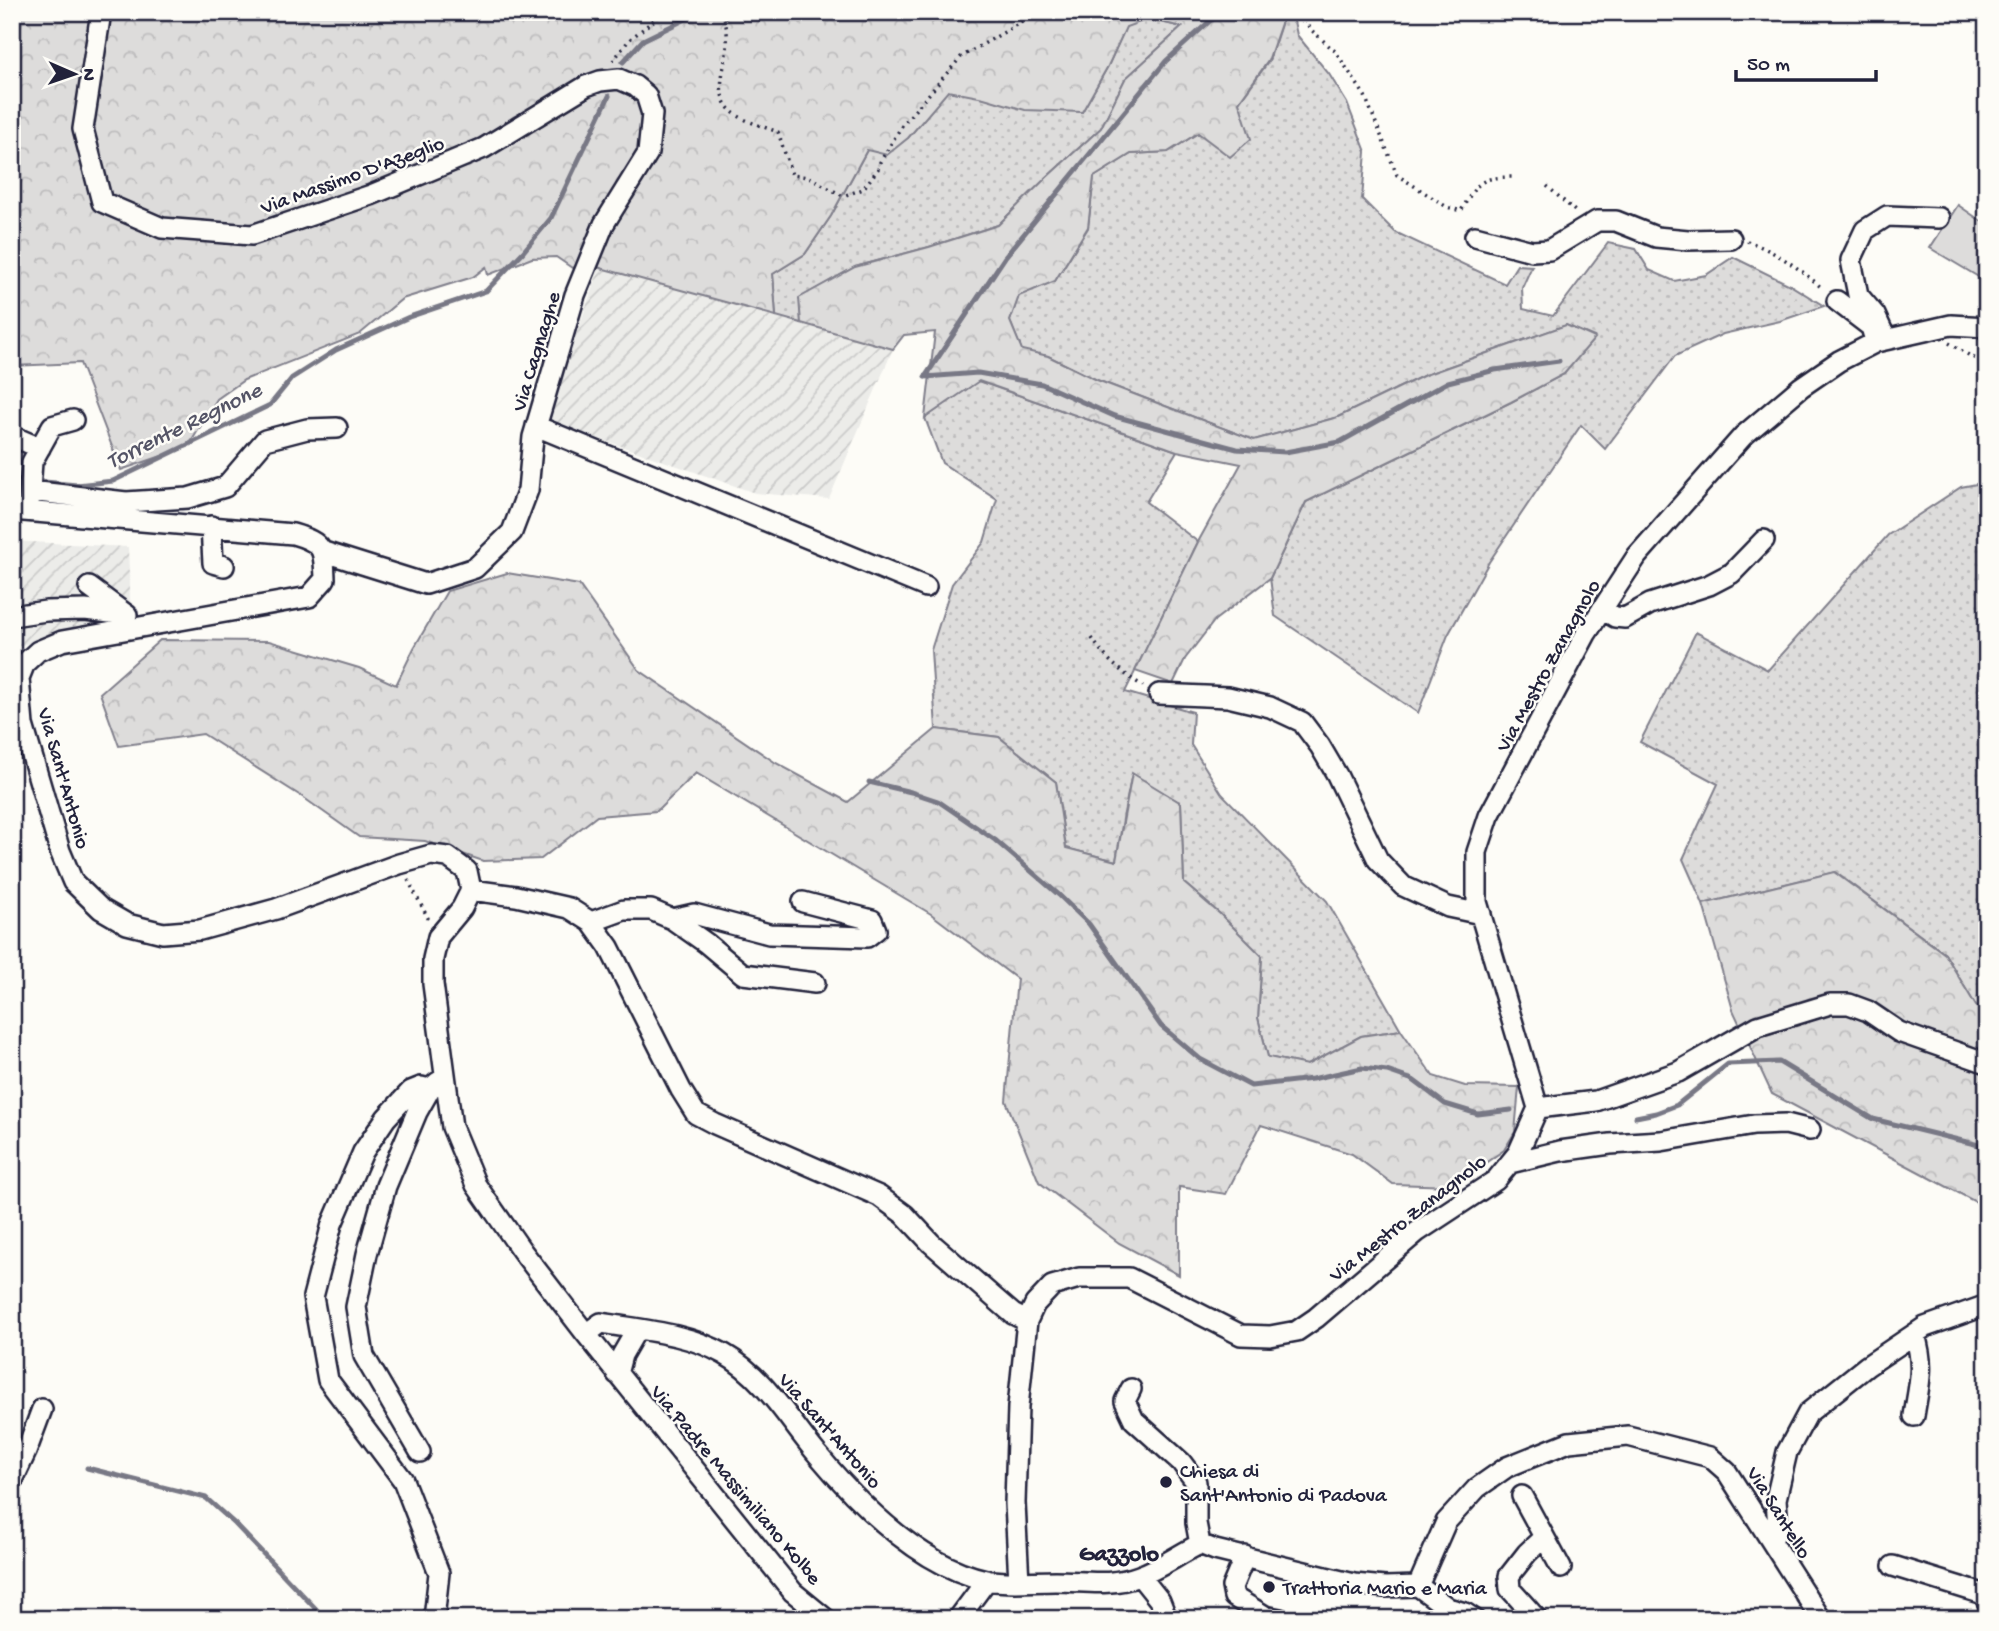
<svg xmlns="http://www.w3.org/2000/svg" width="1999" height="1631" font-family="'Gochi Hand',sans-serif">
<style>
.industrial{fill:url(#industrial-furrows)}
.grass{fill:url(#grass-dots);stroke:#807f8b;stroke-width:2}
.forest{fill:url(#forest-crowns);stroke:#807f8b;stroke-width:2}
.pitch{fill:#dddcdb;stroke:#807f8b;stroke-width:2}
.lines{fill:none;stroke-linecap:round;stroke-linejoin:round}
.stream{stroke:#787885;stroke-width:5}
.minor-casing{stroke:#22223b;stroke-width:24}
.path{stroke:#22223b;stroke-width:3.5;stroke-dasharray:2 5;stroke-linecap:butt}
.minor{stroke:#fdfcf7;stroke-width:19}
.poi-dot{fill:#22223b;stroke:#fdfcf7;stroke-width:2.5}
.labels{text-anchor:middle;stroke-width:5;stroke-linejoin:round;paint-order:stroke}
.street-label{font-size:21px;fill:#22223b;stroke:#fdfcf7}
.poi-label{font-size:21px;fill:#22223b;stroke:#fdfcf7;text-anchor:start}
.water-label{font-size:23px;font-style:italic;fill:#545466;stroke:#fdfcf7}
.quarter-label{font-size:24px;font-weight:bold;fill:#22223b;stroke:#fdfcf7}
</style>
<defs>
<pattern id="industrial-furrows" width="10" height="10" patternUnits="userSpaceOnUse" patternTransform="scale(1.75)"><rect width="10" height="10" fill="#ecece9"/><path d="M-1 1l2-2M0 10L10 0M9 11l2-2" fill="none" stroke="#cacac9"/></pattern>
<pattern id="grass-dots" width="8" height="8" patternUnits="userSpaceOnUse" patternTransform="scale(1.75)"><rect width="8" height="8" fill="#dddcdb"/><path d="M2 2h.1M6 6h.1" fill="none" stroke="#bdbcbd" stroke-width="1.8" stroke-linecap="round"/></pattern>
<pattern id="forest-crowns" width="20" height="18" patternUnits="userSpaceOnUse" patternTransform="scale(1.75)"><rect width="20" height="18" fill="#dddcdb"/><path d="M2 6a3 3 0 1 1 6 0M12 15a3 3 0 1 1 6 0" fill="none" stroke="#bdbcbd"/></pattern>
</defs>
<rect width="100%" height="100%" fill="#fdfcf7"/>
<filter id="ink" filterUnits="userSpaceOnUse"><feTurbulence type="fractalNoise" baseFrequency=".0143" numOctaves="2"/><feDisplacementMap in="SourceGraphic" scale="14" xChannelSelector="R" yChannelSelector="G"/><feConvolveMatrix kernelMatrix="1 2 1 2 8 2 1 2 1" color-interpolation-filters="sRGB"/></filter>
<g filter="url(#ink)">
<path class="industrial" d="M 600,267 L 893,349 L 829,499 L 755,493 L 546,420 Z
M 12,541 L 128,547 L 131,623 L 98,623 L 56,634 L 13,648 L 12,651 Z"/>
<path class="grass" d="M 1285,12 L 1292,12 L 1297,35 L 1329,74 L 1347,103 L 1366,152 L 1362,199 L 1395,232 L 1505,284 L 1517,265 L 1532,266 L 1522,288 L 1523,309 L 1553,316 L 1608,243 L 1636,249 L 1649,270 L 1674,281 L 1706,275 L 1733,257 L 1790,285 L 1824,306 L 1780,321 L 1723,334 L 1675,356 L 1605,449 L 1581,425 L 1489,562 L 1448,635 L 1418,713 L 1275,616 L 1270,578 L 1306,502 L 1511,402 L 1564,374 L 1594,337 L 1566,325 L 1425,375 L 1338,417 L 1254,440 L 1097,380 L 1048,356 L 1022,351 L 1010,321 L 1019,295 L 1055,281 L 1088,228 L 1094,177 L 1131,154 L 1168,152 L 1198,133 L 1239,102 L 1269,61 Z
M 1148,19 L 1182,27 L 1125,79 L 1101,128 L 1046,178 L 998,225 L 929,247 L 855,267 L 800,298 L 801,323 L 776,316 L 773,274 L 805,254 L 831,216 L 867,150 L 908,138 L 947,91 L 1082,112 L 1108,66 L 1126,26 Z
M 978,381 L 1177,451 L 1146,502 L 1198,542 L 1125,692 L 1193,712 L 1191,745 L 1222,794 L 1327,901 L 1401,1030 L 1361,1036 L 1307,1065 L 1268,1057 L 1258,1018 L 1262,957 L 1220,914 L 1184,883 L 1181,803 L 1132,774 L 1124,813 L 1116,861 L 1066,848 L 1056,782 L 999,737 L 936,729 L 931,650 L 952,584 L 984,542 L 997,499 L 942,463 L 925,418 Z
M 1987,482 L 1987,1012 L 1976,1006 L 1945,954 L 1835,872 L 1703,904 L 1683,859 L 1718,784 L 1640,742 L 1696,632 L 1768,670 L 1888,535 L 1961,487 Z"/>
<path class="forest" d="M 12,12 L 1285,12 L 1268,61 L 1239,102 L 1251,139 L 1230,157 L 1198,133 L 1168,152 L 1131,154 L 1094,177 L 1088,227 L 1055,281 L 1019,296 L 1010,321 L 1022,350 L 1048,356 L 1097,380 L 1254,440 L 1338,417 L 1425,375 L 1566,325 L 1595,338 L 1564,374 L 1511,402 L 1306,502 L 1270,578 L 1215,620 L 1185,659 L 1173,684 L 1135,671 L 1198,542 L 1241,464 L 1177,451 L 979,381 L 925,418 L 935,332 L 904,335 L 893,349 L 801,323 L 799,298 L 855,267 L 929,247 L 998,225 L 1046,178 L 1101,128 L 1125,79 L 1182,27 L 1148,19 L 1126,27 L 1108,66 L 1082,112 L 1025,110 L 984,98 L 948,91 L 908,138 L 887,155 L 867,150 L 831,216 L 805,254 L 773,274 L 776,316 L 586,264 L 572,268 L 556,257 L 532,258 L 488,275 L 486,267 L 473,277 L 402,299 L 360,334 L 244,380 L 217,399 L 188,447 L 121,470 L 80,363 L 12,366 Z
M 507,573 L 579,585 L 639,670 L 776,763 L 848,802 L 936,729 L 999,737 L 1056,782 L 1066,848 L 1116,861 L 1132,773 L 1181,803 L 1184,883 L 1220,914 L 1262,956 L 1258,1018 L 1268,1057 L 1307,1065 L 1361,1036 L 1401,1030 L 1433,1076 L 1465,1086 L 1519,1087 L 1515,1132 L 1504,1150 L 1452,1186 L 1393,1184 L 1352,1154 L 1261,1125 L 1226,1194 L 1179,1187 L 1179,1275 L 1119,1243 L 1039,1182 L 1006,1101 L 1017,979 L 931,914 L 696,773 L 657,811 L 597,816 L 541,859 L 483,861 L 425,841 L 359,837 L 304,798 L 203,734 L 119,746 L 100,693 L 160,640 L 269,641 L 359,668 L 396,685 L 414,648 L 447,591 Z
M 1834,872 L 1945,954 L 1976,1006 L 1987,1012 L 1987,1208 L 1772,1094 L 1733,1010 L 1703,904 Z"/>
<path class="pitch" d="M 1958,205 L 1987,225 L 1987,282 L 1930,248 Z"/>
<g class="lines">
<path class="stream" d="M 623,62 L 643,40 L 694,15 L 695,12
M 925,377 L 978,373 L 1042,384 L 1114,416 L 1237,449 L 1285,452 L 1340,442 L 1448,382 L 1495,370 L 1559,361
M 925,377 L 1005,257 L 1166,61 L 1211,20 L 1224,12
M 12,479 L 77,485 L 113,481 L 270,405 L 292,378 L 336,350 L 409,317 L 486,291 L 523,252 L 551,218 L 609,96
M 869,782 L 911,792 L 938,801 L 995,840 L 1059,895 L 1089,924 L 1161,1026 L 1200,1059 L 1251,1086 L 1312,1079 L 1362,1068 L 1387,1071 L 1413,1080 L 1445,1104 L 1478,1114 L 1511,1110
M 1636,1117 L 1656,1113 L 1677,1105 L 1728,1064 L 1779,1062 L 1873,1119 L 1987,1147
M 87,1468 L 206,1498 L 235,1524 L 317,1610"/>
<defs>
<path id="minor" d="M 101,12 L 83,129 L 102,202 L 162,228 L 252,235 L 371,195 L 484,148 L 586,86 L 600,81 L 619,79 L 635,86 L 646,95 L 652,114 L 648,153 L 604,224 L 575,295 L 533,437 L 528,490 L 512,532 L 475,568 L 426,584 L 324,552
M 1475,236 L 1532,251 L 1549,250 L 1597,221 L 1616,221 L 1656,237 L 1688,240 L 1731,239
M 1837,301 L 1871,327 L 1875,341
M 1886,339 L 1875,315 L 1858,295 L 1851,260 L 1865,230 L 1887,216 L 1939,218
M 536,426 L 926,587
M 12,436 L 40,448
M 30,491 L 126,502 L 188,498 L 225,487 L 265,440 L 307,429 L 337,428
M 29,503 L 32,462 L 52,426 L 73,420
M 12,510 L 293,534 C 324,543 324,549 325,579 L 309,597 L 62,641 L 38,651 L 25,663 L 19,678 L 23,725 L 60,851 L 73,882 L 101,909 L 127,924 L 163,933 L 200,930 L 276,909 L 399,864 L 431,855 L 448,857 L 467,871 L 471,890 L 462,908 L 438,937 L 433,959 L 433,984 L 452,1127 L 476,1185 L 522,1251 L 586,1334 L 793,1592 L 826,1619
M 211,526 L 213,563 L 224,566
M 89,587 L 124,613
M 1602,609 L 1615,617 L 1625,618 L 1650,604 L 1709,585 L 1732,573 L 1764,540
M 12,616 L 46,611 L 85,610 L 127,615
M 1159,694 L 1228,697 L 1270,707 L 1302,722 L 1320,746 L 1337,775 L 1378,860 L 1403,886 L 1448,907 L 1481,914
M 471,890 L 516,896 L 569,908 L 591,922 L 609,947 L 681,1090 L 696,1114 L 715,1124 L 879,1196 L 905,1215 L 931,1243 L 1013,1314 L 1027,1321
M 672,919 L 694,914 L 769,934 L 867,937 L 876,930 L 872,920 L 803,902
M 591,922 L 624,910 L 651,910 L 672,919 L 706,943 L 743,974 L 815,983
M 430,1089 L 421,1087 L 411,1091 L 386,1118 L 363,1152 L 332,1224 L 313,1297 L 328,1380 L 403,1480 L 439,1573 L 434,1619
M 1538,1108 L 1596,1101 L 1678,1072 L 1758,1026 L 1830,1004 L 1849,1004 L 1868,1011 L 1899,1032 L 1987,1063
M 1510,1163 L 1560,1151 L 1610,1144 L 1661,1141 L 1754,1125 L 1786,1124 L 1810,1130
M 586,1334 L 601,1323 C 642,1330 687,1333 724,1354 C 765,1377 789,1421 818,1455 C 859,1504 921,1566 986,1580 C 1008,1584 1032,1581 1055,1581 C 1085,1581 1109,1587 1139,1576 C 1161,1568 1179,1554 1200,1544
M 617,1374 L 622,1355 L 637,1329
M 1131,1389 L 1125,1401 L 1134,1420 L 1181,1462 L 1196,1482 L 1196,1523 L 1200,1544
M 1914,1416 C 1919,1384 1925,1367 1915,1335
M 420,1452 L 364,1356 L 356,1307 L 367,1254 L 386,1186 L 417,1112 L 430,1089 L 438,1082
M 12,1482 L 26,1452 L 42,1409
M 1522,1496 L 1561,1568
M 1772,1540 L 1778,1528 L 1776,1499 L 1787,1452 L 1808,1413 L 1867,1366 L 1925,1327 L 1987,1305
M 1200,1544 L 1215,1550 L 1354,1584 L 1385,1587 L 1418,1586 L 1448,1608 L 1465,1613 L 1474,1619
M 1245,1556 L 1232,1587 L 1234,1597 L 1265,1616 L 1280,1619
M 1893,1566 L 1983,1594 L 1987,1601
M 1140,1576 L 1160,1601 L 1167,1619
M 1019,1582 L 1015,1503 L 1018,1407 L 1027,1321 L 1035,1304 L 1052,1286 L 1079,1278 L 1129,1278 L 1241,1335 L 1270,1336 L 1297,1331 L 1316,1318 L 1417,1232 L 1496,1180 L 1518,1153 L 1538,1108 L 1477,902 L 1477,852 L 1489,816 L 1586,634 L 1637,556 L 1743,436 L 1801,387 L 1839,361 L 1876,342 L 1951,325 L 1987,327
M 1418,1586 L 1446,1522 L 1477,1488 L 1507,1467 L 1569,1442 L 1628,1436 L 1710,1457 L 1727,1472 L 1821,1619
M 958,1619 L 987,1580
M 1537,1619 L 1510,1589 L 1509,1576 L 1527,1553 L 1544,1537"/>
</defs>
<use href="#minor" class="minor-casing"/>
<path class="path" d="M 722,12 C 726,23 728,32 727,45 C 726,69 710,99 737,115 C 749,123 765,127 778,132 L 792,175 L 809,177 L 843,196 L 863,189 L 878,169 L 880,162 L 903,124 L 961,57 L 1020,23 L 1044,12
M 1069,12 L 1079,14 L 1088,12
M 1305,12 L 1309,28 L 1336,52 L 1365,96 L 1397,175 L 1447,207 L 1461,211 C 1478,181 1480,177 1515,177
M 613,61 L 629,40 L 664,12
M 1547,186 L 1576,212
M 1747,241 C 1775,251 1801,269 1823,289
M 1949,343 L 1972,357 L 1987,364
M 1092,638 C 1105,659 1122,673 1143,686
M 408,880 L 429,920"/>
<use href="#minor" class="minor"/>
</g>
</g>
<g class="poi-dot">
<circle cx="1166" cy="1482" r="7"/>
<circle cx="1269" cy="1587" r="7"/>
</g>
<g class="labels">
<g class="street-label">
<text transform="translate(352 174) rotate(-20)" y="7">Via Massimo D'Azeglio</text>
<text transform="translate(535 351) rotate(-73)" y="7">Via Cagnaghe</text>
<text transform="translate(1547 665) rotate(-61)" y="7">Via Mestro Zanagnolo</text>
<text transform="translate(65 778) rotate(74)" y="7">Via Sant'Antonio</text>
<text transform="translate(1407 1217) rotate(-38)" y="7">Via Mestro Zanagnolo</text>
<text transform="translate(831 1430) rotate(49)" y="7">Via Sant'Antonio</text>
<text transform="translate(737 1484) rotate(50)" y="7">Via Padre Massimiliano Kolbe</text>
<text transform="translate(1780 1512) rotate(58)" y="7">Via Santello</text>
</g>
<g class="poi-label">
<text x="1180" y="1477">Chiesa di<tspan x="1180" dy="24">Sant'Antonio di Padova</tspan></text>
<text x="1283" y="1594">Trattoria Mario e Maria</text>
</g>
<g class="water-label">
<text transform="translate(183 424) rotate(-26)" y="8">Torrente Regnone</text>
</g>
<g class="quarter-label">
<text x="1119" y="1560">Gazzolo</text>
</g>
</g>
<rect width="1999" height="1631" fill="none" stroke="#fdfcf7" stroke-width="42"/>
<rect x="21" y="21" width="1957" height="1589" fill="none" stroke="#22223b" stroke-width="2.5" filter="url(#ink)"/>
<g transform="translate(74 74) rotate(92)" stroke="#fdfcf7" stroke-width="5" paint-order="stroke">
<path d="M0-5L12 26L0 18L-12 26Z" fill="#22223b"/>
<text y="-10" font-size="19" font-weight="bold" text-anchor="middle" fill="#22223b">N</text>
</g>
<path d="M1736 70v10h140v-10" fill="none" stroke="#22223b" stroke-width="3.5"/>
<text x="1747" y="70" font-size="21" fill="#22223b" stroke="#fdfcf7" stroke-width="5" paint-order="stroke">50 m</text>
</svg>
